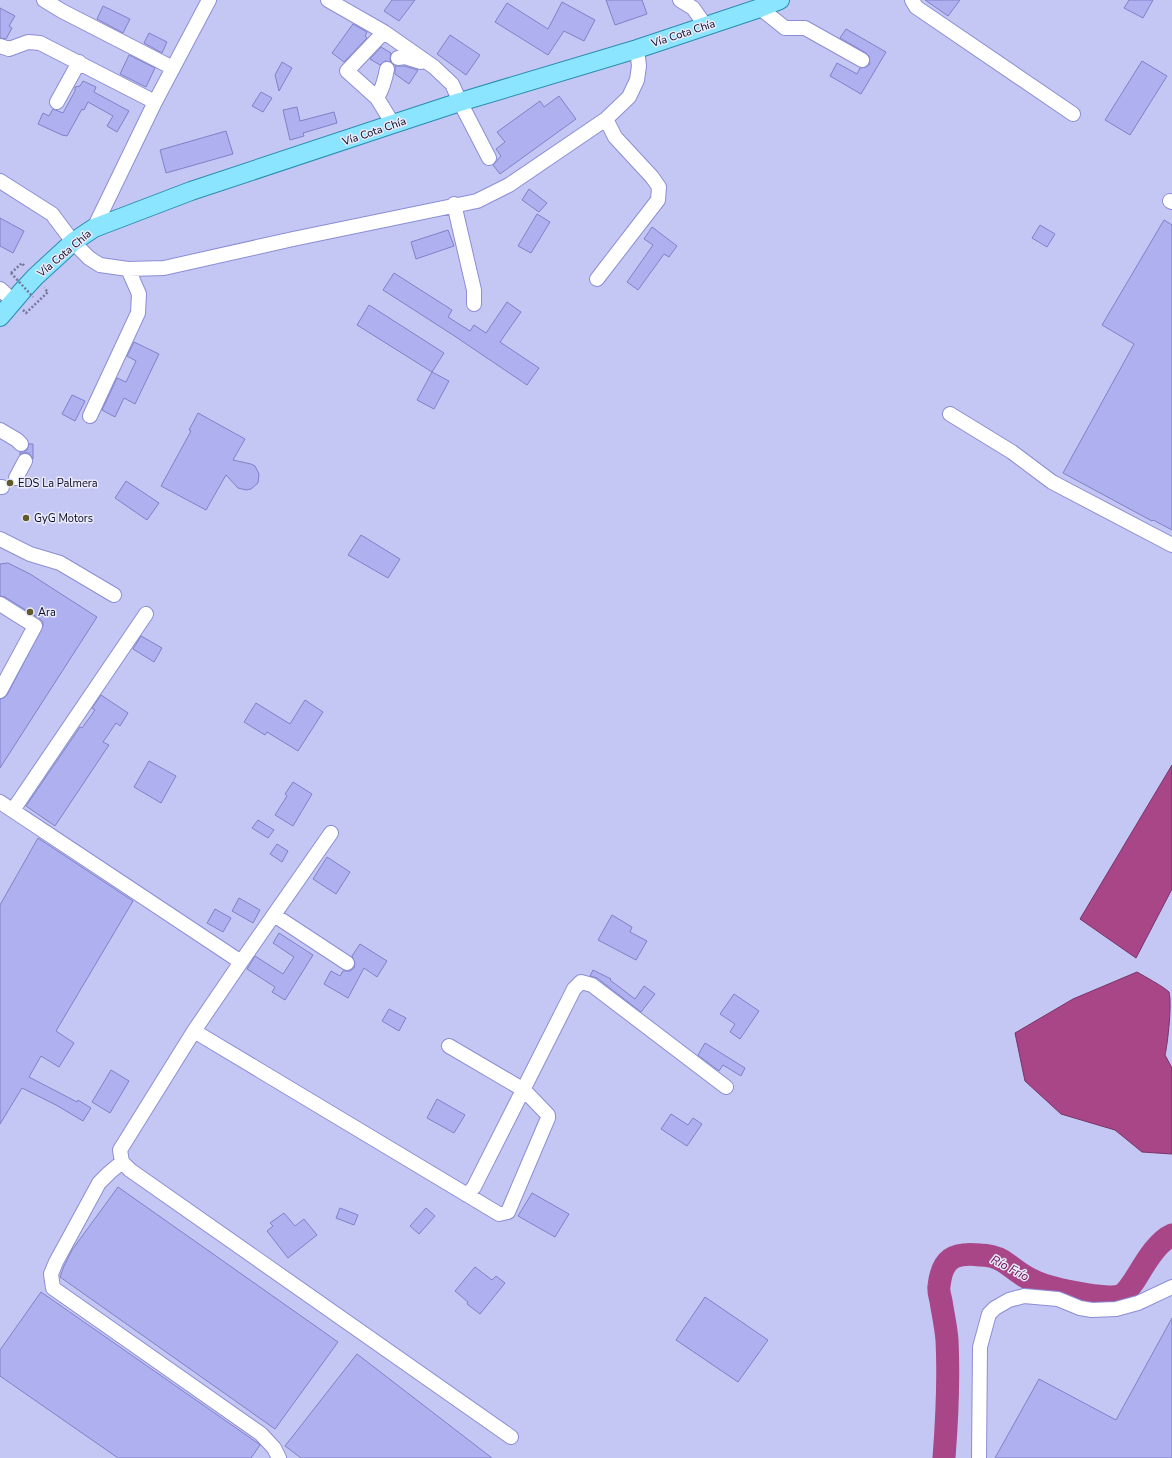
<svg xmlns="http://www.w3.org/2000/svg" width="1172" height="1458" font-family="'Nunito Sans',sans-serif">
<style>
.water{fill:#a84688;stroke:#793369}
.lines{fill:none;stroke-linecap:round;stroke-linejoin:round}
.river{stroke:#a84688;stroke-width:23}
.building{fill:#aeb0ef;stroke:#8081c7}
.minor-casing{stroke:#8c8ed5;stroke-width:16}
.major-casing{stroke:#2b8cb1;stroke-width:20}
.path{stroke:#76779c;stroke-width:2.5;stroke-dasharray:2 2;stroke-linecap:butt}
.minor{stroke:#fff;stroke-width:14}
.major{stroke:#8be5fe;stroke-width:18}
.path-bridge{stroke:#76779c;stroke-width:2.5;stroke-dasharray:2 2;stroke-linecap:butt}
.poi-dot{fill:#605a26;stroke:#e9eafa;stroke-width:1.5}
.labels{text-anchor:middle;stroke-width:3;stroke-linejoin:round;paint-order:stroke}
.street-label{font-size:11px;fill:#0a0822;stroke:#e9eafa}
.poi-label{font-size:11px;fill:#0a0822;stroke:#e9eafa;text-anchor:start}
.water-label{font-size:12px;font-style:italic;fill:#690a50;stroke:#e9eafa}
</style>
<rect width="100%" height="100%" fill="#c4c7f4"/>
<path class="water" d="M 1172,765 L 1172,889 L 1136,958 L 1080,919 Z
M 1137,972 C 1144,976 1164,987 1169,992 C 1172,1003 1168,1042 1165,1055 L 1172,1068 L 1172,1154 L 1142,1152 L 1115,1130 L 1061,1114 L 1025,1081 L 1015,1033 L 1073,999 Z"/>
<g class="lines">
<path class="river" d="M 944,1458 C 947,1419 949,1379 947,1340 C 946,1327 943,1314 941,1301 C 940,1296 938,1291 939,1286 C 942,1259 953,1252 980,1255 C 988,1255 996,1257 1003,1261 C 1015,1269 1021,1276 1036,1282 C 1050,1288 1109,1302 1122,1295 C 1127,1292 1131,1285 1134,1281 C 1143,1267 1156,1242 1172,1235"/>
</g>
<path class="building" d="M 392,0 L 415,0 L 399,21 L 384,11 Z
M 606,0 L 642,0 L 647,14 L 615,25 Z
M 925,0 L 960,0 L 948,16 Z
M 1129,0 L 1153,0 L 1143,18 L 1124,8 Z
M 562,2 L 595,20 L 584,41 L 564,31 L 548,55 L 495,22 L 507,3 L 548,29 Z
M 103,6 L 130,19 L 123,33 L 97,19 Z
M 0,8 L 15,16 L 9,26 L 12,28 L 6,39 L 0,38 Z
M 353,24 L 367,32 L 365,36 L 367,38 L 344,62 L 332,53 Z
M 846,29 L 886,52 L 861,94 L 830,76 L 837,63 L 857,74 L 860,68 L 866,67 L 870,64 L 869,56 L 866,53 L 840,38 Z
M 149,33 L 167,42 L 162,53 L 144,43 Z
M 450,35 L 480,55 L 466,75 L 437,54 Z
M 381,47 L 391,53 L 390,59 L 391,62 L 385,61 L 380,65 L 370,59 Z
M 129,55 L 155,68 L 146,87 L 120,74 Z
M 1142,61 L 1167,76 L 1130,135 L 1105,120 Z
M 282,62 L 292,68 L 279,91 L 275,75 Z
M 395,66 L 404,66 L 418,70 L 409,84 L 395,74 Z
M 83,81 L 96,87 L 94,92 L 129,111 L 117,132 L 107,126 L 113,116 L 88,102 L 84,110 L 82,109 L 67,136 L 62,135 L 38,124 L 43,113 L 49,116 L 53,109 L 63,113 L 75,91 L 75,87 L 80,86 Z
M 261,92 L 272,98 L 263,112 L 252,106 Z
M 559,96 L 576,119 L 500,174 L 493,165 L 501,156 L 496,149 L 505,142 L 497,132 L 540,101 L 544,107 Z
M 297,107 L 300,121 L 334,112 L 337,123 L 303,133 L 304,136 L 290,140 L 283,110 Z
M 226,131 L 233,154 L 166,173 L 160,150 Z
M 529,189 L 547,203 L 539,212 L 522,200 Z
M 537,214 L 550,222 L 531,253 L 518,246 Z
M 0,218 L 24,231 L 13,253 L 0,246 Z
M 1164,220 L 1172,225 L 1172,530 L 1153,520 L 1152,521 L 1063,473 L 1134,344 L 1102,325 Z
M 1040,225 L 1055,234 L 1047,247 L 1032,238 Z
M 652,227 L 677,246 L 669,257 L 664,254 L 638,290 L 627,282 L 653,245 L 644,239 Z
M 448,230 L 454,246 L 416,259 L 411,242 Z
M 394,273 L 452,310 L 448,317 L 470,331 L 474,325 L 486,333 L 507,302 L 521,312 L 500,342 L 539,368 L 527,385 L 453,335 L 383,290 Z
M 369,305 L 444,353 L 432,372 L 357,325 Z
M 134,342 L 159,354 L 135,404 L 124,398 L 115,417 L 102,410 L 117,378 L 126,382 L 136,361 L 127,356 Z
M 432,372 L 449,381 L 434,409 L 417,400 Z
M 72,395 L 85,401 L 75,421 L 62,414 Z
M 198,413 L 245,439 L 233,460 L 251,464 L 255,466 L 259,474 L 258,483 L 251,489 L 246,490 L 238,488 L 226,475 L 206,510 L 161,486 L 191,431 L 189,430 Z
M 29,444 L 33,444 L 33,459 L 29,453 L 24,453 L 20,455 L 20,452 L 24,452 L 27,450 Z
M 126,481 L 159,503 L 147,520 L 115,498 Z
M 361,535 L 400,559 L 388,578 L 348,555 Z
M 8,563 L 30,574 L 97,617 L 0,768 L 0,699 L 4,698 L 7,695 L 43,626 L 43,622 L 40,619 L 5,597 L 0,596 L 0,564 Z
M 141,636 L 162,648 L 154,662 L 133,649 Z
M 101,695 L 128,713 L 120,726 L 116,723 L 103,742 L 109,745 L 55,826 L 26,806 L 80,727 L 82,728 L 95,710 L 92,708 Z
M 305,700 L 323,712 L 298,751 L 267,732 L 265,735 L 244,722 L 256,703 L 290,724 Z
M 149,761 L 176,776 L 161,803 L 134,787 Z
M 293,782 L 312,794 L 293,826 L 275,815 L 287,796 L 285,794 Z
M 258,820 L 274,830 L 268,838 L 252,828 Z
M 38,838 L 133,901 L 56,1031 L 74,1043 L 59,1067 L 41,1056 L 29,1077 L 77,1102 L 78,1100 L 91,1108 L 83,1121 L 56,1105 L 22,1088 L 0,1124 L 0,905 Z
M 277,844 L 288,851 L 282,862 L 270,854 Z
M 327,857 L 350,872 L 336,894 L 313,879 Z
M 239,898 L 260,910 L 253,923 L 232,911 Z
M 215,909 L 231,918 L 223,932 L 207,923 Z
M 612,915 L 632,927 L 630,932 L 647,941 L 636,960 L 598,940 Z
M 279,933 L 313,955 L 285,1000 L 272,992 L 275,987 L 247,969 L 255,956 L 283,974 L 294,957 L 273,943 Z
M 360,944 L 387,961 L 377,977 L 364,968 L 348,998 L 324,984 L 331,971 L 340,976 L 343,971 L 350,971 L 354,968 L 355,963 L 352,956 Z
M 593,970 L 611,979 L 610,980 L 635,999 L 644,986 L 655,994 L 641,1012 L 597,978 L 590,976 Z
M 734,994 L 759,1011 L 740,1039 L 730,1032 L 735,1024 L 720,1014 Z
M 389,1009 L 406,1018 L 399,1031 L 382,1021 Z
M 705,1043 L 745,1068 L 741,1076 L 723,1065 L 719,1071 L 698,1055 Z
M 111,1070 L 129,1081 L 110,1113 L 92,1102 Z
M 437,1099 L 465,1115 L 454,1133 L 427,1118 Z
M 671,1114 L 688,1125 L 693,1118 L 702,1124 L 687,1146 L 661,1129 Z
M 118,1187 L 338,1342 L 275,1429 L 60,1277 L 64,1266 L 72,1250 Z
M 532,1193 L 569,1214 L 555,1237 L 518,1216 Z
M 340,1208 L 358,1215 L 354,1225 L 336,1218 Z
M 426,1208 L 435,1216 L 419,1234 L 410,1226 Z
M 284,1213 L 295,1226 L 304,1219 L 317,1235 L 288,1258 L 267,1231 L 273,1226 L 270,1223 Z
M 475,1267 L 492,1280 L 496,1276 L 505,1283 L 480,1314 L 467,1304 L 468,1302 L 455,1291 Z
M 41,1292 L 259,1444 L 260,1445 L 251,1458 L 118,1458 L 0,1376 L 0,1350 Z
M 705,1297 L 768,1340 L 738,1382 L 676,1340 Z
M 1172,1318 L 1172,1458 L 995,1458 L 1039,1379 L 1116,1420 Z
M 357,1354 L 492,1458 L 301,1458 L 285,1446 Z"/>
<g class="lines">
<defs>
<path id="minor" d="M 44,0 L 62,11 L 173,68
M 328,0 L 384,32 L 434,67 L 452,84 L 460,102 L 489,158
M 680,0 L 693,8 L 705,25
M 912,0 L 916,7 L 1073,114
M 760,8 L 785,28 L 805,28 L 862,60
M 384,32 L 347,71 L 377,98 L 393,124
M 0,46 L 9,49 L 28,42 L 40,43 L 155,102 L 94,228
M 398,58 L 405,57 L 421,62
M 377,98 C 383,88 385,80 387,69
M 57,102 L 79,62
M 155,102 L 209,0
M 0,181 L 52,214 L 73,242 L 89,258 L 100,265 L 128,269 L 164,268 L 293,239 L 477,201 L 509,185 L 606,119 L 629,97 L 637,80 L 639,66 L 637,49
M 1170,201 L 1172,202
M 454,204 L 474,290 L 474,304
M 597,279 L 658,200 L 659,187 L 652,177 L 615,137 L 606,119
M 0,289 L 13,301
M 950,414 L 1012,452 L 1052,482 L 1172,545
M 90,416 L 138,313 L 139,294 L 128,269
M 0,430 L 17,440 L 21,444
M 16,478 L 25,461
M 0,487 L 2,487
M 0,539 L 30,554 L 60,563 L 114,595
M 0,604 L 35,626 L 0,691
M 0,802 L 241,962 L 194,1031 L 120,1150 L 122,1162 L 130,1170 L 511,1437
M 13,810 L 146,614
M 274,915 L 347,963
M 241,962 L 331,833
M 194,1031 L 499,1214 L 508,1212 L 548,1118 L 548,1115 L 524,1090 L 449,1046
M 122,1162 L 109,1173 L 99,1183 L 56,1262 L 51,1274 L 53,1288 L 261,1434 L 274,1448 L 279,1458
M 467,1195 L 474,1187 L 574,989 L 581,982 L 592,985 L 726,1087
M 979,1458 L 980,1347 L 989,1314 L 995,1308 L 1009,1300 L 1024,1296 L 1058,1299 L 1080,1308 L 1092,1310 L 1116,1309 L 1138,1303 L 1172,1287"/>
<path id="major" d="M 0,317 L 23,290 L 35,277 L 73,242 L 94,228 L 191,191 L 393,124 L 460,102 L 637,49 L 760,8 L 780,0"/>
</defs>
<use href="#minor" class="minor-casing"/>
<use href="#major" class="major-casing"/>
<path class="path" d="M 11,273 L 22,263 L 25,267
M 23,310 L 26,313 L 48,292 L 44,288"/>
<use href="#minor" class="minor"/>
<use href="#major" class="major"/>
<path class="path-bridge" d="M 11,273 L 33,297"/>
</g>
<g class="poi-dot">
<circle cx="10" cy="483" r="4"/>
<circle cx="26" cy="518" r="4"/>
<circle cx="30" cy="612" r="4"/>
</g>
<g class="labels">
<g class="street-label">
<text transform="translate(683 33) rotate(-18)" y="4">Vía Cota Chía</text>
<text transform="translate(374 131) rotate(-19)" y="4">Vía Cota Chía</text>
<text transform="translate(64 253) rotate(-40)" y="4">Vía Cota Chía</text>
</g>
<g class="poi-label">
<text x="18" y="487">EDS La Palmera</text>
<text x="34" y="522">GyG Motors</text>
<text x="38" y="616">Ara</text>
</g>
<g class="water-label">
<text transform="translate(1010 1268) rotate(28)" y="4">Río Frío</text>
</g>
</g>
</svg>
